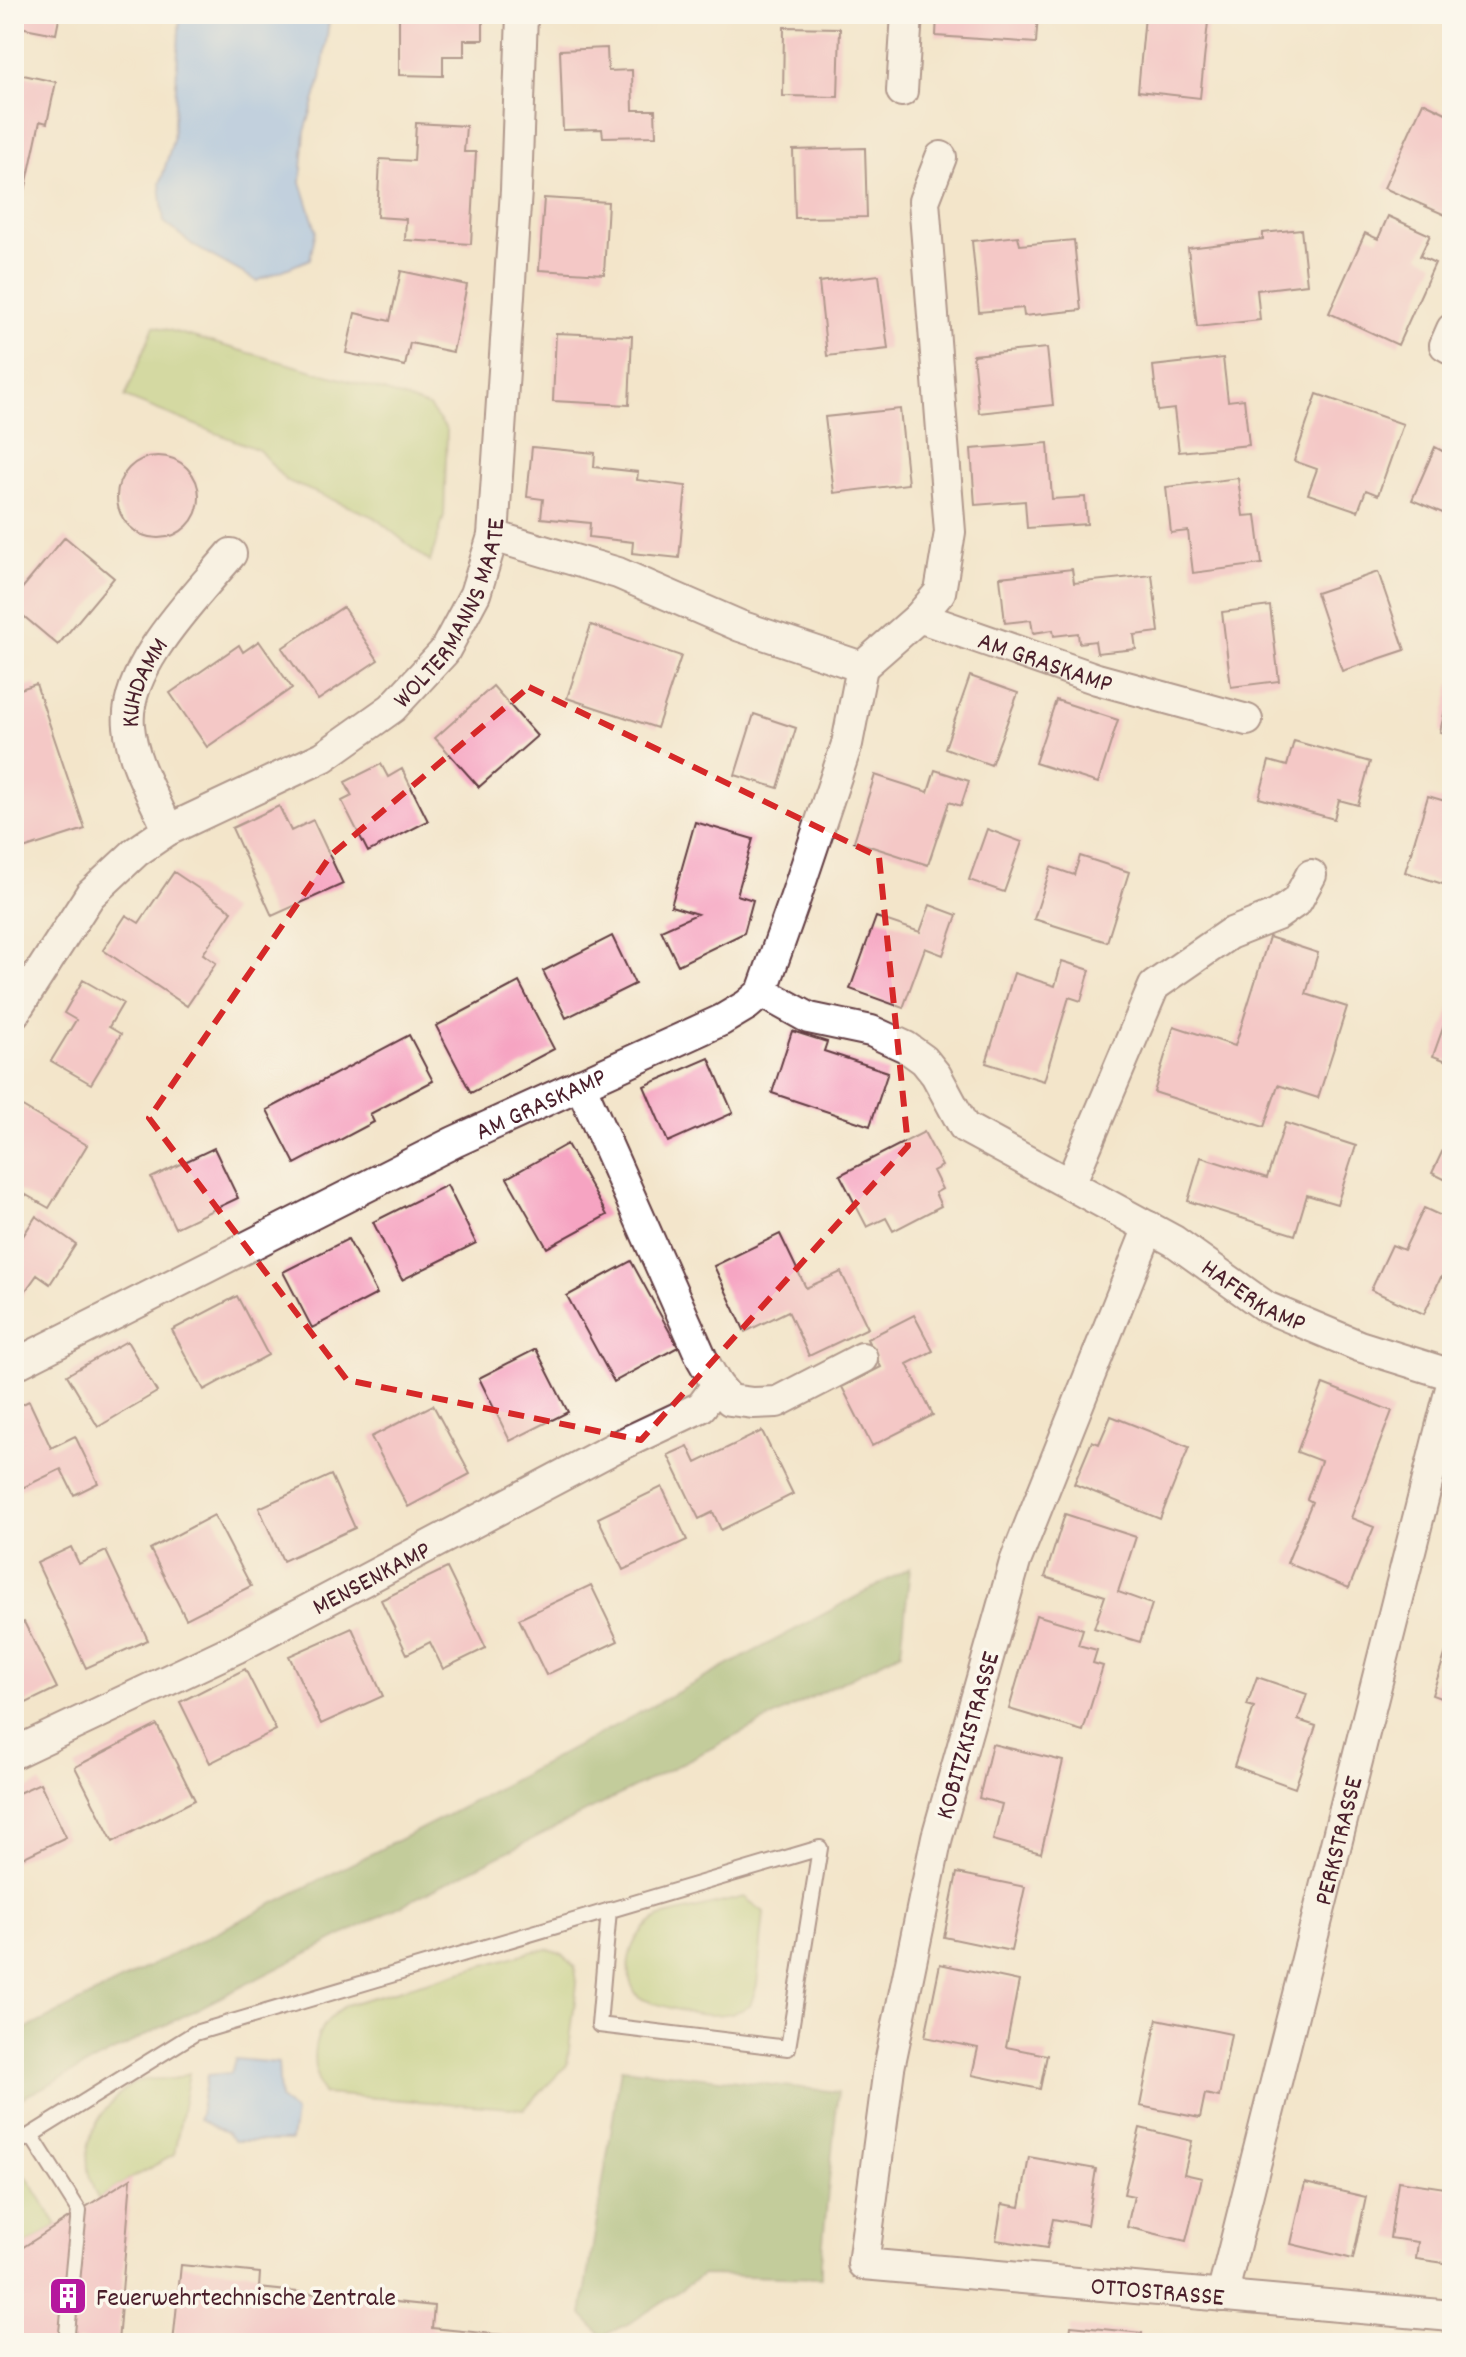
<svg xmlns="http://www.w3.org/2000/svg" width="1466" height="2357" font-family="Dekko,sans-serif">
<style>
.green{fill:#afca71;stroke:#7c744e;stroke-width:2}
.forest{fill:#8bae63;stroke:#6a6647;stroke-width:2}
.water{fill:#87b7f3;stroke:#686b8f;stroke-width:2}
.building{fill:#f6a4c2}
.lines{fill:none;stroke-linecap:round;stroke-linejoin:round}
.service-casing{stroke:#633d43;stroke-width:18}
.minor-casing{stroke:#633d43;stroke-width:34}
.service{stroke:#fff;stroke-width:14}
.minor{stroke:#fff;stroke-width:30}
.marked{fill:none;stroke:#d62828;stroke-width:6;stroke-dasharray:16 10;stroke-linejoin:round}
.labels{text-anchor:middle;stroke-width:7;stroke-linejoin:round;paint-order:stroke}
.street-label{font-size:26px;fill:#4a1f2b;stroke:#fbf7ec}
.poi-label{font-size:26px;fill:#4a1f2b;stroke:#fbf7ec;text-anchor:start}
</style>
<rect width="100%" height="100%" fill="#fbf7ec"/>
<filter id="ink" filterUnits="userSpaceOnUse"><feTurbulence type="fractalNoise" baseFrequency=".0125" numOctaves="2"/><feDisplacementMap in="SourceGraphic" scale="16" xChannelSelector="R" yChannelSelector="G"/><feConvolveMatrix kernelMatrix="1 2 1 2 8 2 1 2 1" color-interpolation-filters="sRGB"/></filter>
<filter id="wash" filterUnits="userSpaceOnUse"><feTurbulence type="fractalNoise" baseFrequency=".006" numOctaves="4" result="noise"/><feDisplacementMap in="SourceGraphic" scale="32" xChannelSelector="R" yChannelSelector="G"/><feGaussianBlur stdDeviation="1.8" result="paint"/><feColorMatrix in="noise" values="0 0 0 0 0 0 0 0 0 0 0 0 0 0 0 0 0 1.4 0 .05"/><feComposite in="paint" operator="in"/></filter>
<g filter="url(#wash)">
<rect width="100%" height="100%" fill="#f3e5cb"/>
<path class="green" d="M 154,326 L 384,391 L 429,407 L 447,430 L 444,516 L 430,562 L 374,517 L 285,480 L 259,450 L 125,397 Z
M 744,1897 L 764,1912 L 757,1985 L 750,2006 C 716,2025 674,2010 639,1998 C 618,1970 630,1933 660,1917 Z
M 548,1949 L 563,1954 L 575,1967 L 577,1984 L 567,2065 L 524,2109 L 323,2094 C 307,2058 312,2027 346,2005 L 530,1952 Z
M 189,2073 L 174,2155 L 131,2178 L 98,2199 C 81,2167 84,2135 108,2107 C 115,2098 124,2088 135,2083 C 149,2077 158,2080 172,2079 C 177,2079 184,2075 189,2073 Z
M 14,2171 L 27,2177 L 57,2225 L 14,2253 Z"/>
<path class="forest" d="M 910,1568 L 901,1652 L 14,2102 L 14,2035 L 446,1816 Z
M 621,2068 L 838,2092 L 821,2262 L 821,2278 L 703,2275 L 632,2322 L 602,2336 L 582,2315 Z"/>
<path class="water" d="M 180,14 L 330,14 L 321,79 L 305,132 L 301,182 L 316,230 L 310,259 L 257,281 L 194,246 L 164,222 L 160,184 L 173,140 Z
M 235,2059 L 278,2063 L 280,2099 L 295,2113 L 291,2141 L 234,2141 L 226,2132 L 199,2120 L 207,2075 L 231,2073 Z"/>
<g id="blocks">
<path class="building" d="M 14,14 L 60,14 L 56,34 L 14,26 Z
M 399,14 L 483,14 L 483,40 L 464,40 L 464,56 L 443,56 L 443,76 L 399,75 Z
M 937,14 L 1038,14 L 1036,43 L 936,36 Z
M 1145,16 L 1208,22 L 1200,98 L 1138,91 Z
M 784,27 L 840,28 L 838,97 L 783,96 Z
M 607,48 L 608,71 L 632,70 L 633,110 L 655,110 L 656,136 L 603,137 L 602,129 L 563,130 L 560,50 Z
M 14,73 L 56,82 L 47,123 L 40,121 L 25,191 L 14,189 Z
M 1423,102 L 1452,116 L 1452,218 L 1384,188 Z
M 416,123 L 466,126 L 464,152 L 476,152 L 471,244 L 405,240 L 406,219 L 377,217 L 380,159 L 414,161 Z
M 865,148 L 867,217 L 795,218 L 793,150 Z
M 544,198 L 608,202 L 604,274 L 539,270 Z
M 1388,216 L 1430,235 L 1420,256 L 1435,263 L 1398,345 L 1329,313 L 1365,233 L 1378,239 Z
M 1301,229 L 1307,284 L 1257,290 L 1260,320 L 1197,327 L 1188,248 L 1263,239 L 1263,233 Z
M 1018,236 L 1020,245 L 1074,240 L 1081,310 L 1024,316 L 1023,308 L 979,312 L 972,241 Z
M 401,271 L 467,285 L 453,352 L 410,343 L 405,366 L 346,353 L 355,313 L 390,321 Z
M 879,275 L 888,349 L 827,356 L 819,282 Z
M 556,333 L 632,336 L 629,405 L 553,401 Z
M 1047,348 L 1053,405 L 979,413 L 973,355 Z
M 1223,358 L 1228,401 L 1244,399 L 1249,445 L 1179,452 L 1174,409 L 1158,411 L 1153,366 Z
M 1317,394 L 1403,424 L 1378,495 L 1366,490 L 1358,511 L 1308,494 L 1317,469 L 1294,461 Z
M 900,409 L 908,484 L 834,493 L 825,417 Z
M 1452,440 L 1452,517 L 1412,500 L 1435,447 L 1446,453 Z
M 1048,443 L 1052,499 L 1085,497 L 1087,524 L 1027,528 L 1025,501 L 975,505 L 971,449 Z
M 532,447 L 595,453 L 594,467 L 638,472 L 637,480 L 686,486 L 679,558 L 632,553 L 633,542 L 589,537 L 590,523 L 541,518 L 543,499 L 527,497 Z
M117 497a41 41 0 1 1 82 0a41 41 0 1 1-82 0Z
M 1238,478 L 1243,516 L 1256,515 L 1262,564 L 1193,573 L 1188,531 L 1171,533 L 1166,487 Z
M 65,537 L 114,578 L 58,645 L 14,608 L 14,598 Z
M 1072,569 L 1074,583 L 1152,575 L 1159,632 L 1134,635 L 1136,649 L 1097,653 L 1095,641 L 1079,643 L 1078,633 L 1054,636 L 1053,630 L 1033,633 L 1031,620 L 1005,623 L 1000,577 Z
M 1378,572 L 1405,650 L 1342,671 L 1316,593 Z
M 1270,606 L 1279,681 L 1231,687 L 1222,612 Z
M 343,607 L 378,660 L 318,700 L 282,648 Z
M 591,625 L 681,656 L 657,728 L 567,698 Z
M 259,641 L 292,688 L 207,747 L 170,693 L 239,645 L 243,652 Z
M 970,676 L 1018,693 L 991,765 L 945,748 Z
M 1451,683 L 1452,683 L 1452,734 L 1440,732 Z
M 36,684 L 85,829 L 17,851 L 14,842 L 14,691 Z
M 493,686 L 537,736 L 479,787 L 435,738 Z
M 1056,700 L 1118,720 L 1098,783 L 1035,763 Z
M 754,714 L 796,728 L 778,788 L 735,775 Z
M 1294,741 L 1370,762 L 1358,805 L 1339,800 L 1334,819 L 1259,798 L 1269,761 L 1287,766 Z
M 381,764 L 388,777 L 402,769 L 428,821 L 368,852 L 342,801 L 352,796 L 345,782 Z
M 935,770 L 969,781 L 961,806 L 949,802 L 928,865 L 854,841 L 875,775 L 928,792 Z
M 1428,796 L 1452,803 L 1452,887 L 1405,872 Z
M 279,806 L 291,831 L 313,820 L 343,884 L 272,916 L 232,828 Z
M 695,822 L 753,839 L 737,895 L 753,900 L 744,933 L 678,965 L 661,930 L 697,914 L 671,906 Z
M 987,829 L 1022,842 L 1004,892 L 969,880 Z
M 1080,856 L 1129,872 L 1107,942 L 1034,919 L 1051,867 L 1074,875 Z
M 174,872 L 232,911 L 203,954 L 216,963 L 187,1006 L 103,950 L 126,915 L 139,923 Z
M 930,905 L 957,915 L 943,955 L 925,948 L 903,1008 L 850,989 L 876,917 L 920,932 Z
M 612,936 L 635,984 L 566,1018 L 543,971 Z
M 1269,937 L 1318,953 L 1306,994 L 1347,1007 L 1318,1098 L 1278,1085 L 1264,1127 L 1154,1092 L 1174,1026 L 1235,1046 Z
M 1062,961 L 1090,970 L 1081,1001 L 1069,997 L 1044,1081 L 986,1063 L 1014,973 L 1055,986 Z
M 83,980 L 123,1003 L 109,1027 L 121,1034 L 91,1084 L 51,1061 L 76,1020 L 64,1013 Z
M 519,982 L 554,1049 L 471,1093 L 436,1026 Z
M 1452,1003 L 1452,1063 L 1433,1056 Z
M 792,1031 L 827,1042 L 824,1051 L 888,1072 L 870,1126 L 772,1093 Z
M 409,1035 L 433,1081 L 370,1114 L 374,1122 L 295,1164 L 267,1110 Z
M 709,1058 L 733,1113 L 668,1142 L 644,1086 Z
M 14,1102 L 87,1145 L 49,1208 L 14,1188 Z
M 1285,1123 L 1356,1146 L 1337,1204 L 1307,1195 L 1295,1235 L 1188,1201 L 1201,1157 L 1267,1178 Z
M 1452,1131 L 1452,1183 L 1432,1173 Z
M 924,1132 L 942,1166 L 933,1171 L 942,1189 L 935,1193 L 941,1206 L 893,1231 L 886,1218 L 867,1227 L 840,1175 Z
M 567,1144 L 607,1215 L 547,1248 L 507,1178 Z
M 214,1148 L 238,1198 L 175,1228 L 151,1178 Z
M 447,1185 L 476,1243 L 402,1280 L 373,1222 Z
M 1424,1208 L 1452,1221 L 1452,1275 L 1449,1282 L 1441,1277 L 1424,1314 L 1371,1290 L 1392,1245 L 1404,1250 Z
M 36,1216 L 76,1244 L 50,1284 L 37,1275 L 14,1307 L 14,1234 L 21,1239 Z
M 780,1234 L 806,1288 L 841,1272 L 868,1328 L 809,1356 L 788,1311 L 745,1332 L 714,1266 Z
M 348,1239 L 377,1294 L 312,1328 L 283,1272 Z
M 631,1261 L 678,1347 L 614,1382 L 567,1296 Z
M 237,1296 L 268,1355 L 204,1390 L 172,1330 Z
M 914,1315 L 933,1351 L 907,1364 L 933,1415 L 872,1446 L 842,1387 L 881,1367 L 867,1339 Z
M 127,1341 L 157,1392 L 98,1427 L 67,1375 Z
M 536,1349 L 568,1412 L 510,1441 L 479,1378 Z
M 1323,1384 L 1392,1411 L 1351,1518 L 1374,1527 L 1349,1588 L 1287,1563 L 1312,1502 L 1307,1499 L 1321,1461 L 1297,1452 Z
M 29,1401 L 51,1448 L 75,1436 L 98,1483 L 74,1495 L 61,1469 L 14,1492 L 14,1408 Z
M 433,1405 L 470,1474 L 408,1507 L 371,1437 Z
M 1111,1416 L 1189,1447 L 1160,1519 L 1074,1484 L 1092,1441 L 1099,1444 Z
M 762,1431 L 793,1494 L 721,1530 L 713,1512 L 699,1519 L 668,1455 L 688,1446 L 696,1463 Z
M 331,1475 L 355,1528 L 283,1561 L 259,1508 Z
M 662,1487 L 687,1540 L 623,1570 L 598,1518 Z
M 1065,1514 L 1136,1537 L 1118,1592 L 1152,1604 L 1140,1642 L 1094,1628 L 1105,1596 L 1045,1577 Z
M 214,1515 L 251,1586 L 186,1619 L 150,1549 Z
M 71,1547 L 79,1564 L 106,1551 L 148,1640 L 86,1668 L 37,1563 Z
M 447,1568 L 486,1648 L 443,1669 L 430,1642 L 407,1654 L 381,1600 Z
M 591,1585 L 618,1641 L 546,1675 L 519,1619 Z
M 1036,1615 L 1083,1629 L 1078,1645 L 1097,1650 L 1093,1663 L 1103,1666 L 1083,1731 L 1009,1709 Z
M 24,1622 L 57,1688 L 14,1709 L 14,1627 Z
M 352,1628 L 383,1696 L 321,1724 L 289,1656 Z
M 1452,1633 L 1452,1702 L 1432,1695 Z
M 245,1669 L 276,1730 L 210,1763 L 180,1702 Z
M 1257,1677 L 1307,1694 L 1298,1720 L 1316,1726 L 1295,1788 L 1234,1766 L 1254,1707 L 1247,1705 Z
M 157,1725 L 195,1800 L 113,1842 L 75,1767 Z
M 992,1744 L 1063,1761 L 1041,1853 L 993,1840 L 1002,1804 L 979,1798 Z
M 40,1783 L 66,1837 L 14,1862 L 14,1795 Z
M 957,1873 L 1025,1887 L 1011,1951 L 944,1937 Z
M 940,1964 L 1019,1981 L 1006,2047 L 1047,2055 L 1040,2089 L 972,2075 L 978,2048 L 925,2037 Z
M 1157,2019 L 1231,2034 L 1219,2097 L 1205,2094 L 1200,2118 L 1140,2106 Z
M 1140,2128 L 1192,2141 L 1184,2174 L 1202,2178 L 1186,2241 L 1127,2227 L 1134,2196 L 1124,2194 Z
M 1029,2157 L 1096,2169 L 1087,2225 L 1053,2219 L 1047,2248 L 996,2240 L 1002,2204 L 1020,2207 Z
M 131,2178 L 118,2343 L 78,2340 L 78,2343 L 14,2343 L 14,2253 Z
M 1398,2181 L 1452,2189 L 1452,2264 L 1416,2259 L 1418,2242 L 1390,2238 Z
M 1305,2183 L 1366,2197 L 1353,2259 L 1291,2244 Z
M 181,2265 L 260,2273 L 259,2288 L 434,2306 L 432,2328 L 534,2338 L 534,2343 L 173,2343 Z
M 1071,2326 L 1142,2333 L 1141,2343 L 1069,2343 Z
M 1203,2337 L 1241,2341 L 1241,2343 L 1203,2343 Z"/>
</g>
</g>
<g filter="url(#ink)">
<use href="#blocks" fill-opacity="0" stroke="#633d43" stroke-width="2"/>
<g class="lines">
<defs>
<path id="service" d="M 31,2135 L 195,2033 L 820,1848 L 788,2048 L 599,2025 L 609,1910
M 14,2145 L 31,2135 L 79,2211 L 66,2343"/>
<g id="minor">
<path d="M 902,91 L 907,14"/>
<path d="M 1452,329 L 1445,345 L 1452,349"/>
<path d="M 919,617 L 940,592 L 950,532 L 924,201 L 941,157"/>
<path id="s1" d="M 862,667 L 919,617 L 1097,679 L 1247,720"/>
<path id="s2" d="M 168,830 C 154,797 132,762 129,726 C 123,668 196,596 231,554"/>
<path id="s3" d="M 762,992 L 809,1018 L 871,1031 L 906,1047 L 924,1060 L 936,1075 L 964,1127 L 1174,1241 L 1266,1307 L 1359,1346 L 1452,1375"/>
<path id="s4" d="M 14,1013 L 90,895 L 136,852 L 168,830 L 323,757 L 392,708 L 444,652 L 475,594 L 493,536 L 516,190 L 522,14"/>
<path d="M 1070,1184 L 1154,986 L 1229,934 L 1277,915 L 1297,901 L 1311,875"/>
<path id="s5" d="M 1149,1227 L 1015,1562 L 937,1837 L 889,2068 L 863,2264 L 1452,2316"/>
<path id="s6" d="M 14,1365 L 454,1142 L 722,1020 L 747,1005 L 762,992 L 795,899 L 847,744 L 862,667 L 740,626 L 618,573 L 493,536"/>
<path d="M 717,1385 L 730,1400 L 753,1403 L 777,1402 L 862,1358"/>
<path id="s7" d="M 14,1753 L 236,1648 L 614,1448 L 701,1407 L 717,1385 L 702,1359 L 580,1084"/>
<path id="s8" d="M 1222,2296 L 1452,1384"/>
</g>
</defs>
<use href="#service" class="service-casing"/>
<use href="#minor" class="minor-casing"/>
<use href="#service" class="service"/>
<use href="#minor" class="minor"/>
</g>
</g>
<path d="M0 0H1466V2357H0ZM 529,687 L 879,857 L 908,1146 L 641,1440 L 347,1380 L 149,1118 L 331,855 Z" fill="#f3e5cb" fill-opacity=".55" fill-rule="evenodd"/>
<path class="marked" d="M 529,687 L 879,857 L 908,1146 L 641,1440 L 347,1380 L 149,1118 L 331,855 Z"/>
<defs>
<symbol id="building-square" viewBox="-11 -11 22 22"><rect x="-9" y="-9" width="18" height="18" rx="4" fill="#b5179e" stroke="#fbf7ec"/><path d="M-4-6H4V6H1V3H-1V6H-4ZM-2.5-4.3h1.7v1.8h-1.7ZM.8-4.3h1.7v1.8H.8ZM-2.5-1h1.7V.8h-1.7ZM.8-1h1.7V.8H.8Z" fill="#fff"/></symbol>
</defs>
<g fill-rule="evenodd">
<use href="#building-square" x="46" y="2274" width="44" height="44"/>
</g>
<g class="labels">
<g class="street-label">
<text dy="9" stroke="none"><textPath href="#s4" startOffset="612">WOLTERMANNS MAATE</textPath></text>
<text dy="9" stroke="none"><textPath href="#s1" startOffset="210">AM GRASKAMP</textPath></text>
<text dy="9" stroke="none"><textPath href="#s2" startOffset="158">KUHDAMM</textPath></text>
<text dy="9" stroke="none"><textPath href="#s6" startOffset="588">AM GRASKAMP</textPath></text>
<text dy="9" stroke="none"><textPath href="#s3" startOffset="592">HAFERKAMP</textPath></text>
<text dy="9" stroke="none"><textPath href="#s7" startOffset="398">MENSENKAMP</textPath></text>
<text transform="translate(966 1735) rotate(-74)" y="9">KOBITZKISTRASSE</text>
<text dy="9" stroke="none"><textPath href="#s8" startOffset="470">PERKSTRASSE</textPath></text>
<text dy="9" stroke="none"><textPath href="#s5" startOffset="1376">OTTOSTRASSE</textPath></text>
</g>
<g class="poi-label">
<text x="96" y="2305">Feuerwehrtechnische Zentrale</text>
</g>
</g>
<rect width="1466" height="2357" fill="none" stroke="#fbf7ec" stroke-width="48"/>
</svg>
